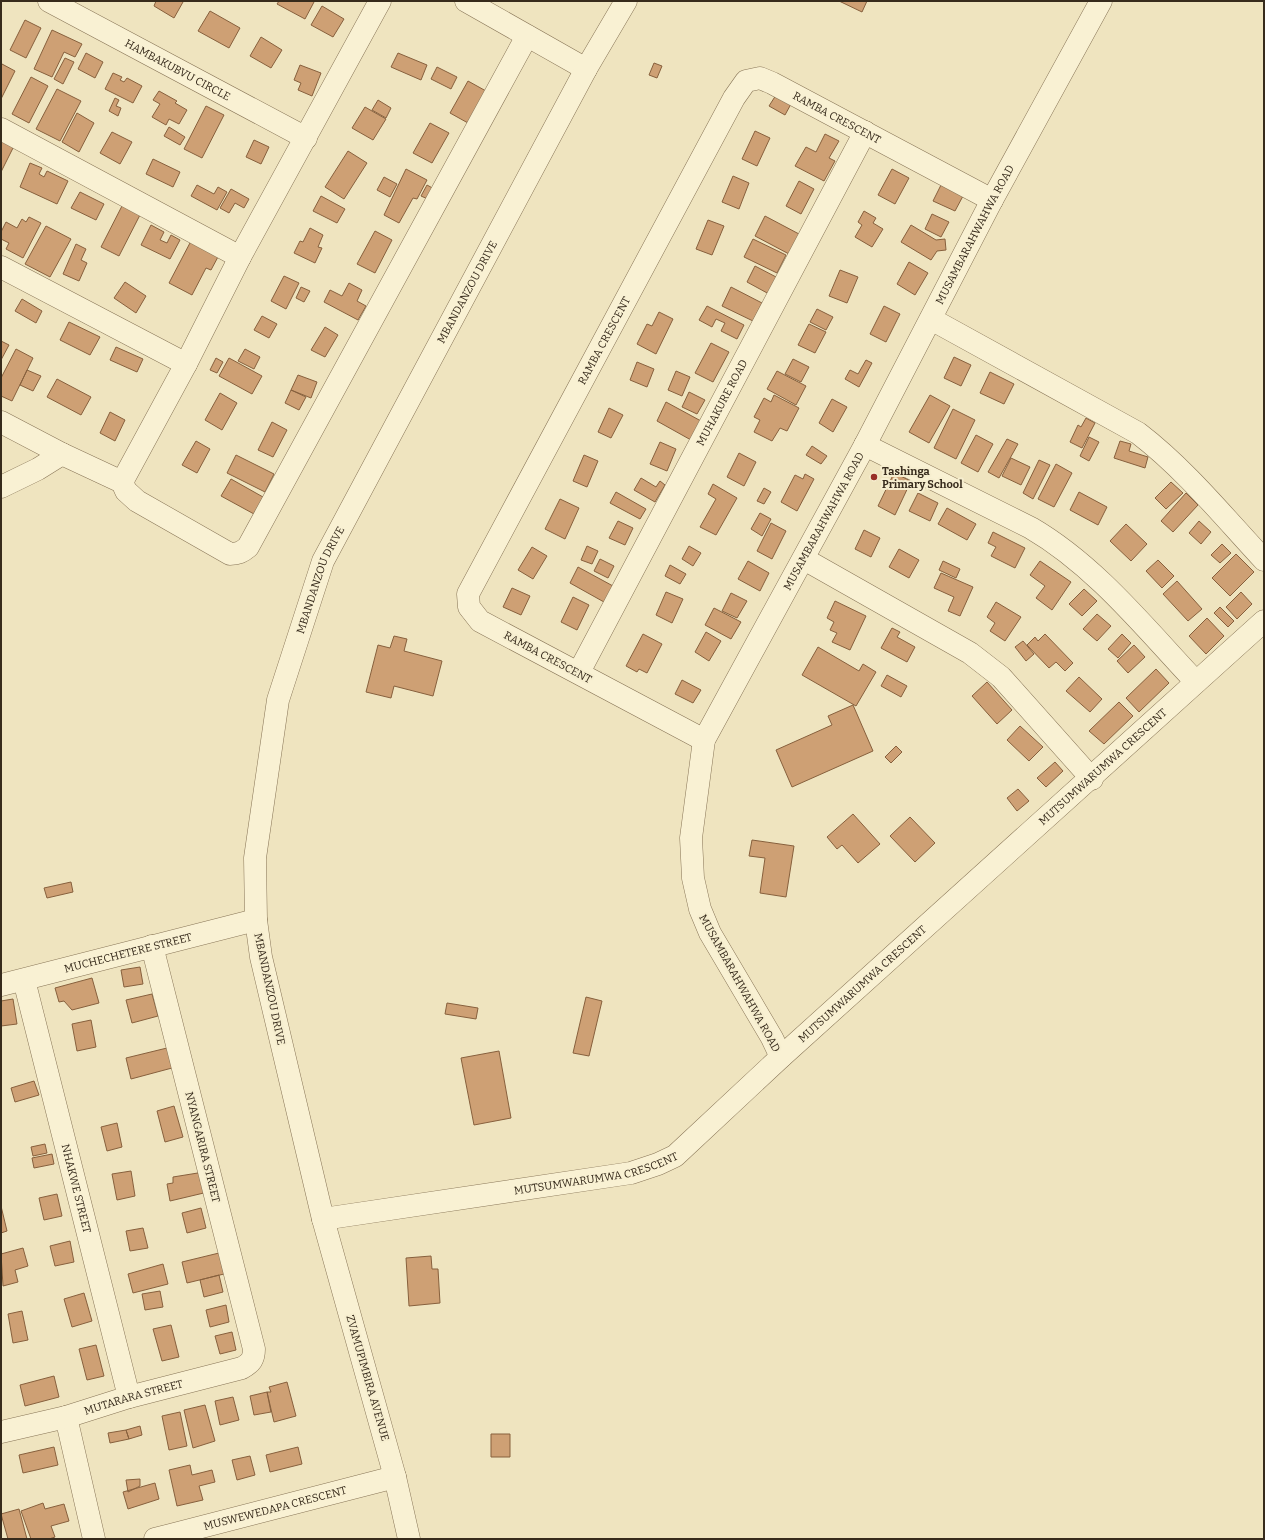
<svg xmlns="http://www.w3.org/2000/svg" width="1265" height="1540" font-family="Bitter,serif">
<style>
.building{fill:#cea074;stroke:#87603d}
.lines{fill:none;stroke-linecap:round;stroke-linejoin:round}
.minor-casing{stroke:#887557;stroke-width:23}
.minor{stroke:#f9f1d3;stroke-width:22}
.poi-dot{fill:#982e26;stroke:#f6eecf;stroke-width:1.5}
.labels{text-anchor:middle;stroke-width:4;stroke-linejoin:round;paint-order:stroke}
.street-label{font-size:11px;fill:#372b1c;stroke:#f6eecf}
.poi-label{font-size:11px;font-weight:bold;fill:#372b1c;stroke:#f6eecf;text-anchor:start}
</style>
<rect width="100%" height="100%" fill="#efe4bf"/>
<path class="building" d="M 156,1 L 182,1 L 183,2 L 174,18 L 154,6 Z
M 279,1 L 313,1 L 314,2 L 305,19 L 277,4 Z
M 839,1 L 867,1 L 862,12 Z
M 322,6 L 344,19 L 333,37 L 311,25 Z
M 210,11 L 240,28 L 229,48 L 198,31 Z
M 25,20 L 41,28 L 26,58 L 10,50 Z
M 52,30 L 82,44 L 75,57 L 64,52 L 52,77 L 34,69 Z
M 261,37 L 282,50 L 271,68 L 250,56 Z
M 86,53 L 103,62 L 95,78 L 78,69 Z
M 398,53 L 427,65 L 421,80 L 391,67 Z
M 65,58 L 74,62 L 63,84 L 54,79 Z
M 654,63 L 662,66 L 657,78 L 649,75 Z
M 2,64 L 15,71 L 1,99 L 1,67 Z
M 300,65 L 321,73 L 312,96 L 298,90 L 301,83 L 294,80 Z
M 437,67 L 457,77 L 451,89 L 431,79 Z
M 113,73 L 122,77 L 120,80 L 124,82 L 127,78 L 142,86 L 133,103 L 105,89 Z
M 31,77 L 48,86 L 29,123 L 12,114 Z
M 468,81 L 486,91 L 468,123 L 450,113 Z
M 57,89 L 81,101 L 60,141 L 36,129 Z
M 159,91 L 177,101 L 175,103 L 187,110 L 179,124 L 169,119 L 166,125 L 152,117 L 160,104 L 153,100 Z
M 776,95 L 791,104 L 785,115 L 769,106 Z
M 115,98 L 119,100 L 116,106 L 121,108 L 118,116 L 109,111 Z
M 378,100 L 391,108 L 386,118 L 372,110 Z
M 206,106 L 224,115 L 202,158 L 184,149 Z
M 365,107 L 386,119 L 373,140 L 352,128 Z
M 77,113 L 94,123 L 79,152 L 62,142 Z
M 430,123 L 449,133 L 432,163 L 413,153 Z
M 169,127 L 185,137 L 180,145 L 164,136 Z
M 755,131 L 770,138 L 757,166 L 742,159 Z
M 112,132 L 132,142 L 120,164 L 100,153 Z
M 825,134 L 839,141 L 829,158 L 835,161 L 824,181 L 795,166 L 806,147 L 816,152 Z
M 1,137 L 15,144 L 1,172 Z
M 254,140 L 269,147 L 261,164 L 246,157 Z
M 348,151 L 367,163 L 344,199 L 325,187 Z
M 153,159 L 180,172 L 173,187 L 146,174 Z
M 30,163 L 42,168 L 39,174 L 44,177 L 47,171 L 68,181 L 57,204 L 20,187 Z
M 406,169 L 427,180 L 417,199 L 413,198 L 399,223 L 384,215 Z
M 892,169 L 909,178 L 895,204 L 878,195 Z
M 733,176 L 749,183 L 739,209 L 722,202 Z
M 384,177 L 397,184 L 390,197 L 377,190 Z
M 799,181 L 814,189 L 801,214 L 786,206 Z
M 197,185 L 214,194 L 218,187 L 227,192 L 217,210 L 191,196 Z
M 427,185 L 436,190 L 430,200 L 421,196 Z
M 941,185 L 963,196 L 955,211 L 933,201 Z
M 231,189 L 249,199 L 244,208 L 235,203 L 229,213 L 220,208 Z
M 80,192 L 104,204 L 96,220 L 71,208 Z
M 321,196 L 345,209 L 337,223 L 313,211 Z
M 123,204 L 141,213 L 119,256 L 101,247 Z
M 864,211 L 876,218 L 873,223 L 883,229 L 872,247 L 855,237 L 862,225 L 858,222 Z
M 932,214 L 949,222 L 941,237 L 925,229 Z
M 765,216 L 799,234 L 789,254 L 755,236 Z
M 29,217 L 41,223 L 23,258 L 6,249 L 9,243 L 1,239 L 1,232 L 6,222 L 17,228 L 22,219 L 26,222 Z
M 708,220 L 724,226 L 712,255 L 696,249 Z
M 151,225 L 164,232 L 160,240 L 167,243 L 171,235 L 180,240 L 170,259 L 141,245 Z
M 911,225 L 936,240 L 945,239 L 946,250 L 937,251 L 931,260 L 901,242 Z
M 46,226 L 71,239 L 50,277 L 25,264 Z
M 310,228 L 323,235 L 318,247 L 322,248 L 315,263 L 294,253 L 300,241 L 303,242 Z
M 375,231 L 392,240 L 375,273 L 357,264 Z
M 753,239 L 786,255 L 777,273 L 744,257 Z
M 191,241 L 219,255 L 211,270 L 206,268 L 192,295 L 169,283 Z
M 76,244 L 86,249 L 81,260 L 87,263 L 79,281 L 63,274 Z
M 909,262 L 928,273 L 915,295 L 897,284 Z
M 755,266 L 778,278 L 769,294 L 747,282 Z
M 840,270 L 858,277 L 847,303 L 829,296 Z
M 284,276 L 299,283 L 286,309 L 271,301 Z
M 125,282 L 146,296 L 136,313 L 114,298 Z
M 349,283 L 362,290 L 357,301 L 366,306 L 358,320 L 324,302 L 330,290 L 342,296 Z
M 301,287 L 310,291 L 304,302 L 296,298 Z
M 731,287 L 762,303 L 753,321 L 722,306 Z
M 22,299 L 42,311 L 36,323 L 15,311 Z
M 707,306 L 744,325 L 737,339 L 721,331 L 725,323 L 716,319 L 712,327 L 699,320 Z
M 884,306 L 900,314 L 886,342 L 870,334 Z
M 817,309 L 833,317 L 826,330 L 810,322 Z
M 659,312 L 673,319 L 656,354 L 637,344 L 647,324 L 652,326 Z
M 262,316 L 277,324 L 269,338 L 254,330 Z
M 69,322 L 100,337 L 90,355 L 60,340 Z
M 809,324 L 826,332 L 815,353 L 798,345 Z
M 325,327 L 338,335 L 325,357 L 311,350 Z
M 1,341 L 9,345 L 1,360 Z
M 711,343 L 729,352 L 713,382 L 695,373 Z
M 116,347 L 143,359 L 137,372 L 110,360 Z
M 16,349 L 33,358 L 12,401 L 1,396 L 1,378 Z
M 245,349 L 260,357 L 254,369 L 238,361 Z
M 954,357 L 971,365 L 961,386 L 944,378 Z
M 216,358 L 223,362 L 217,373 L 210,370 Z
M 229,358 L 262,376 L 252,394 L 219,376 Z
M 793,359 L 809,367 L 801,382 L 785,374 Z
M 866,360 L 872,363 L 859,387 L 845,379 L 850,370 L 858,374 Z
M 637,362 L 654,369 L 647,387 L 630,380 Z
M 27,370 L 41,376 L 33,391 L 20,385 Z
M 676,371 L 690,377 L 682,396 L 668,390 Z
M 777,371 L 806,386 L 796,405 L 767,389 Z
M 990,372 L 1014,384 L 1004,404 L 980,393 Z
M 298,375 L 317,382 L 311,398 L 291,390 Z
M 57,379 L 91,397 L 81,415 L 47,397 Z
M 291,390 L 306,397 L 299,410 L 285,403 Z
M 689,392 L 705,400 L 697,414 L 682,407 Z
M 220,393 L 237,403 L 222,430 L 205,420 Z
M 774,395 L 799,408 L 787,431 L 780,428 L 772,441 L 754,432 L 760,420 L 754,417 L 764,398 L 771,402 Z
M 930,395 L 950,406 L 929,443 L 909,432 Z
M 832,399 L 847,407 L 833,432 L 819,423 Z
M 666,402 L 701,421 L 691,440 L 657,421 Z
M 609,408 L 623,415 L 611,438 L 598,432 Z
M 953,409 L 975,420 L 956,459 L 934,448 Z
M 110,412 L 125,420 L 115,441 L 100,433 Z
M 1086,418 L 1095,423 L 1082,448 L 1070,442 L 1078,425 L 1081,427 Z
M 272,422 L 287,430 L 273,457 L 258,450 Z
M 976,435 L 993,444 L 978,472 L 961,463 Z
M 1089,437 L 1099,442 L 1089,461 L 1080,456 Z
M 1007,439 L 1018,444 L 999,478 L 988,472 Z
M 196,441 L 210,449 L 197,473 L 182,465 Z
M 1120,441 L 1131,444 L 1129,451 L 1148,457 L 1145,468 L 1114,458 Z
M 660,442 L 676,449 L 667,471 L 650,464 Z
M 812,446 L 827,456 L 821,464 L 806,455 Z
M 739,453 L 756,462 L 744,486 L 727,477 Z
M 236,455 L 274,474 L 265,492 L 227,473 Z
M 584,455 L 598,461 L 587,487 L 573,481 Z
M 1011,458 L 1030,467 L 1021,485 L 1002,476 Z
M 1039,460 L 1050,465 L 1033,499 L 1023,493 Z
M 1056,464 L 1072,473 L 1054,507 L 1038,499 Z
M 894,473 L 911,481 L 895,515 L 878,506 Z
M 805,474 L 814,479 L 797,511 L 781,502 L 795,475 L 803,479 Z
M 641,478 L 656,487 L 660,481 L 665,485 L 655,502 L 634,490 Z
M 231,479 L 263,497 L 254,514 L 221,496 Z
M 1171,482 L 1183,493 L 1166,509 L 1155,498 Z
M 713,484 L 737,498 L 716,535 L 700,527 L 716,499 L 708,494 Z
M 764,488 L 771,492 L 764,504 L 757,501 Z
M 616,492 L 646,509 L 640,519 L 610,503 Z
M 1079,492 L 1107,507 L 1098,525 L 1070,510 Z
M 918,493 L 938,503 L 930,521 L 909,511 Z
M 1186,493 L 1198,505 L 1173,532 L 1161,521 Z
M 560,499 L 579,508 L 565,539 L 545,529 Z
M 947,508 L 976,524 L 967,540 L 938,524 Z
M 760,513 L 771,519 L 762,536 L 751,529 Z
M 618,521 L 633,528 L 625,545 L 609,538 Z
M 1199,521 L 1211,532 L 1201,544 L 1189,533 Z
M 771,523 L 786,531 L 772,559 L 757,551 Z
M 1126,524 L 1147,544 L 1131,561 L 1110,541 Z
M 864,530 L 880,538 L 871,557 L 855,549 Z
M 993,532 L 1025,548 L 1015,568 L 991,556 L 996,547 L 988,543 Z
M 1222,544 L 1231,553 L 1220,563 L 1211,555 Z
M 587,546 L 598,551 L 592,564 L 581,560 Z
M 689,546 L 701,553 L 693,566 L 682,559 Z
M 532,547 L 547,556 L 533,579 L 518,570 Z
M 899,549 L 919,560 L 909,578 L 889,567 Z
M 1236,554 L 1254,572 L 1230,596 L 1212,578 Z
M 600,559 L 614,566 L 608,578 L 594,571 Z
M 1158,560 L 1174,576 L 1162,588 L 1146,571 Z
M 748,561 L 769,573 L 760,591 L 738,579 Z
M 943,561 L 960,569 L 956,578 L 939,570 Z
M 1040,561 L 1071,582 L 1052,610 L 1036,598 L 1045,586 L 1030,575 Z
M 670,565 L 686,574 L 680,584 L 665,576 Z
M 578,567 L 613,586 L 604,602 L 570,583 Z
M 941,573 L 973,587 L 960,616 L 948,611 L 954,597 L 934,588 Z
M 1177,581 L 1202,609 L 1188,621 L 1163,594 Z
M 512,588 L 530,596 L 521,615 L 503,607 Z
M 1084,589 L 1097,601 L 1082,616 L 1069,604 Z
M 666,592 L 683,599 L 672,623 L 656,615 Z
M 1241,592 L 1252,604 L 1237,619 L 1226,607 Z
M 731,593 L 747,601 L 737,618 L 722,611 Z
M 573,597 L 589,605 L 577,630 L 561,622 Z
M 835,601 L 866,616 L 850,650 L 832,642 L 837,633 L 830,630 L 834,622 L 827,618 Z
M 996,602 L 1021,617 L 1005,641 L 990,631 L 995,623 L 987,617 Z
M 1220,607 L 1234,621 L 1228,627 L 1214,613 Z
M 714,608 L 741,622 L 731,639 L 705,625 Z
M 1097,614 L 1111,626 L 1097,641 L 1083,629 Z
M 1207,618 L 1224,636 L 1206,654 L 1189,636 Z
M 892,628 L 900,632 L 897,637 L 915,647 L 907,662 L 881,648 Z
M 706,632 L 721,641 L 709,661 L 695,652 Z
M 643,634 L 662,644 L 647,673 L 639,669 L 637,672 L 626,666 Z
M 1045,634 L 1073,663 L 1065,671 L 1056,662 L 1049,668 L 1027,645 L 1035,637 L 1038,641 Z
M 1122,634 L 1131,643 L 1118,658 L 1108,649 Z
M 394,636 L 407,639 L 404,651 L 442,661 L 433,696 L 394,686 L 391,698 L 366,692 L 378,645 L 390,648 Z
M 1023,641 L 1034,654 L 1026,661 L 1015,647 Z
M 1134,645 L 1145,657 L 1128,673 L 1117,661 Z
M 818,647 L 859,671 L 863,664 L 876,672 L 856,706 L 802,675 Z
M 1156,669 L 1169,683 L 1139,712 L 1126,698 Z
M 887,675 L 907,686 L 901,697 L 881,686 Z
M 1079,677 L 1102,699 L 1090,712 L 1066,691 Z
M 682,680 L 701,690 L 693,703 L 675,694 Z
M 987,682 L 1012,710 L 997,724 L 972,696 Z
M 1119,702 L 1133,716 L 1104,744 L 1089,731 Z
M 853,705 L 873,751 L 792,787 L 776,750 L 832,725 L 828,716 Z
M 1020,726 L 1043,747 L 1029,761 L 1007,740 Z
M 896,746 L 902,752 L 891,763 L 885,757 Z
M 1055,762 L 1063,771 L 1046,787 L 1037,778 Z
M 1018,789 L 1029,801 L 1017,811 L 1007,798 Z
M 853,814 L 880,844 L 858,863 L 842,845 L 837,849 L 827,837 Z
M 910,817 L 935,843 L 915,862 L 890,836 Z
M 752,840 L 794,846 L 786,897 L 760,893 L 765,858 L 749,856 Z
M 71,882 L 73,892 L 47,898 L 44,888 Z
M 140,967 L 143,984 L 124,987 L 121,970 Z
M 92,978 L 99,1003 L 72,1010 L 64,1001 L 59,1002 L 55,988 Z
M 152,994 L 158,1016 L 132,1023 L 126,1000 Z
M 586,997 L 602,1001 L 589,1056 L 573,1053 Z
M 13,999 L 17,1024 L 1,1026 L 1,1001 Z
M 447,1003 L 478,1008 L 476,1019 L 445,1014 Z
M 91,1020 L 96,1047 L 77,1051 L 72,1024 Z
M 167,1048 L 172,1068 L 131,1079 L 126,1058 Z
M 499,1051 L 511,1118 L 474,1125 L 461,1058 Z
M 34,1081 L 39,1095 L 15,1102 L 11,1088 Z
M 174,1106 L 183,1137 L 165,1142 L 157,1111 Z
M 117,1123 L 122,1147 L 107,1151 L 101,1127 Z
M 45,1144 L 47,1153 L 33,1156 L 31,1147 Z
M 52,1154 L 54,1164 L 34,1168 L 32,1158 Z
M 131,1171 L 135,1196 L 117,1200 L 112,1174 Z
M 204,1172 L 208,1192 L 170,1201 L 167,1184 L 173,1183 L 173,1177 Z
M 57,1194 L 62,1216 L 44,1220 L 39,1198 Z
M 1,1206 L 7,1231 L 1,1233 Z
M 201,1208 L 206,1228 L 187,1233 L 182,1213 Z
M 143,1228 L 148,1248 L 130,1251 L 126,1231 Z
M 70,1241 L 74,1262 L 55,1266 L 50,1246 Z
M 23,1248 L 28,1266 L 15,1270 L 18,1282 L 3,1286 L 1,1254 Z
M 219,1253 L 224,1274 L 187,1283 L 182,1262 Z
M 431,1256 L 432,1269 L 438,1269 L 440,1303 L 409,1306 L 406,1258 Z
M 163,1264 L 168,1284 L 133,1293 L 128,1274 Z
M 219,1275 L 223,1292 L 204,1297 L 200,1280 Z
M 160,1291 L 163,1307 L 145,1310 L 142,1294 Z
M 84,1293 L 92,1321 L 72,1327 L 64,1299 Z
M 226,1305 L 229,1322 L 210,1327 L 206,1310 Z
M 22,1311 L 28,1340 L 13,1343 L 8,1314 Z
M 171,1325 L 179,1357 L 162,1361 L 153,1329 Z
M 232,1332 L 236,1350 L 220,1354 L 215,1336 Z
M 96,1345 L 104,1376 L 87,1380 L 79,1349 Z
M 54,1376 L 59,1397 L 25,1406 L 20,1385 Z
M 287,1382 L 296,1416 L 274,1422 L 267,1392 L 271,1392 L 269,1387 Z
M 267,1392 L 271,1412 L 254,1415 L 250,1396 Z
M 233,1397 L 239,1420 L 220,1425 L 215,1401 Z
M 205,1405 L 215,1441 L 193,1448 L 184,1410 Z
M 180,1412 L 187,1446 L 169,1450 L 162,1416 Z
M 140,1426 L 142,1435 L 129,1439 L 126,1430 Z
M 126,1430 L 129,1439 L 110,1443 L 108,1433 Z
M 491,1434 L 510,1434 L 510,1457 L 491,1457 Z
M 54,1447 L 58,1465 L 23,1473 L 19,1455 Z
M 298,1447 L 302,1464 L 270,1472 L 266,1455 Z
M 250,1456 L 255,1475 L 237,1480 L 232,1460 Z
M 190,1465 L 192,1475 L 212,1470 L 215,1482 L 199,1486 L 203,1500 L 177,1506 L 169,1470 Z
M 140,1479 L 140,1486 L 128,1492 L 126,1480 Z
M 155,1483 L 159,1499 L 128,1509 L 123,1492 Z
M 43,1503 L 45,1509 L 64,1504 L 69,1521 L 51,1526 L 55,1537 L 49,1539 L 31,1539 L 21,1511 Z
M 19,1509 L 27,1539 L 8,1539 L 1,1514 Z"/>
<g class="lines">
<defs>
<g id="minor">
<path id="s1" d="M 49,1 L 306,138"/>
<path d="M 466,1 L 586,69"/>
<path d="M 1,129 L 240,257"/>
<path d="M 1,267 L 186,364"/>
<path d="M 931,319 L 1138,433 C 1185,469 1224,517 1264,560"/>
<path d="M 1,422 L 62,454 L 122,482 L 126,491 L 137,501 L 230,554 C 238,554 242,552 248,547 L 527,36"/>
<path d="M 865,445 L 1031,528 C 1096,566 1145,628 1196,682"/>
<path d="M 122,482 L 186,364 L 240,257 L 380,1"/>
<path d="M 1,487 L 38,469 L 62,454"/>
<path d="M 804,559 L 970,653 L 1001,677 L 1092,779"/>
<path id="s2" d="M 579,672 L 865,132"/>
<path id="s3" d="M 704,740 L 480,621 L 469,607 L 468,594 L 734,98 L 746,81 L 760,78 L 772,83 L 992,200"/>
<path id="s4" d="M 24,980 L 129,1397"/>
<path id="s5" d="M 1,985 L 256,920"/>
<path id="s6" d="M 781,1057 L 772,1038 L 710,933 L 700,909 L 693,878 L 691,838 L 704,740 L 865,445 L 992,200 L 1101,1"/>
<path id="s7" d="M 323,1219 L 631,1173 L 658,1164 L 675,1156 L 781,1057 L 1264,621"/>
<path d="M 66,1417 L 94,1539"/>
<path id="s8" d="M 1,1432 L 66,1417 L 129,1397 L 242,1368 C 251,1363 254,1359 254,1349 L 152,946"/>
<path id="s9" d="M 155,1539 L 395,1477"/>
<path id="s10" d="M 409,1539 L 395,1477 L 323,1219 L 261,957 L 256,920 L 255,858 L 278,700 L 323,561 L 586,69 L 626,1"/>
</g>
</defs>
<use href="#minor" class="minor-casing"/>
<use href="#minor" class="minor"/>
</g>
<circle class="poi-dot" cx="874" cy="477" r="4"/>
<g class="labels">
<g class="street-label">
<text dy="4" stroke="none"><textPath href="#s1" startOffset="146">HAMBAKUBVU CIRCLE</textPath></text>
<text dy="4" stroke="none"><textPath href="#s3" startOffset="969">RAMBA CRESCENT</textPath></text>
<text dy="4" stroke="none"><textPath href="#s6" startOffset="913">MUSAMBARAHWAHWA ROAD</textPath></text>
<text dy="4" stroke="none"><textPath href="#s10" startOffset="1311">MBANDANZOU DRIVE</textPath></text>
<text dy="4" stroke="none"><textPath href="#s3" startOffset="572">RAMBA CRESCENT</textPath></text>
<text dy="4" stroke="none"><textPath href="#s2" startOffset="305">MUHAKURE ROAD</textPath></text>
<text dy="4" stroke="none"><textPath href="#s6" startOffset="589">MUSAMBARAHWAHWA ROAD</textPath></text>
<text dy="4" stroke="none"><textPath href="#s10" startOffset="987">MBANDANZOU DRIVE</textPath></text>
<text transform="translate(548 657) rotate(28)" y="4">RAMBA CRESCENT</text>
<text dy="4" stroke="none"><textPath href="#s7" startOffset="937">MUTSUMWARUMWA CRESCENT</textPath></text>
<text dy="4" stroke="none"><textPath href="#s5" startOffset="131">MUCHECHETERE STREET</textPath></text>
<text transform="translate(740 983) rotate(61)" y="4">MUSAMBARAHWAHWA ROAD</text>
<text dy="4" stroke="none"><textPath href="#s7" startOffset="613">MUTSUMWARUMWA CRESCENT</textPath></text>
<text transform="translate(270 989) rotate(78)" y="4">MBANDANZOU DRIVE</text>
<text transform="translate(203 1147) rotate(76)" y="4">NYANGARIRA STREET</text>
<text dy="4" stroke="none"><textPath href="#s7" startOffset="277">MUTSUMWARUMWA CRESCENT</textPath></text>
<text dy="4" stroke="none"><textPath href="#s4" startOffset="215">NHAKWE STREET</textPath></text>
<text transform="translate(368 1378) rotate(74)" y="4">ZVAMUPIMBIRA AVENUE</text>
<text dy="4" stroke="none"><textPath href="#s8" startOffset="137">MUTARARA STREET</textPath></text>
<text dy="4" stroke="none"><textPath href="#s9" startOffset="124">MUSWEWEDAPA CRESCENT</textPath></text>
</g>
<g class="poi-label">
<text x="882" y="475">Tashinga<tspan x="882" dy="13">Primary School</tspan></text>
</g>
</g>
<rect width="1265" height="1540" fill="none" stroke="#372b1c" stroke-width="4"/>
</svg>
